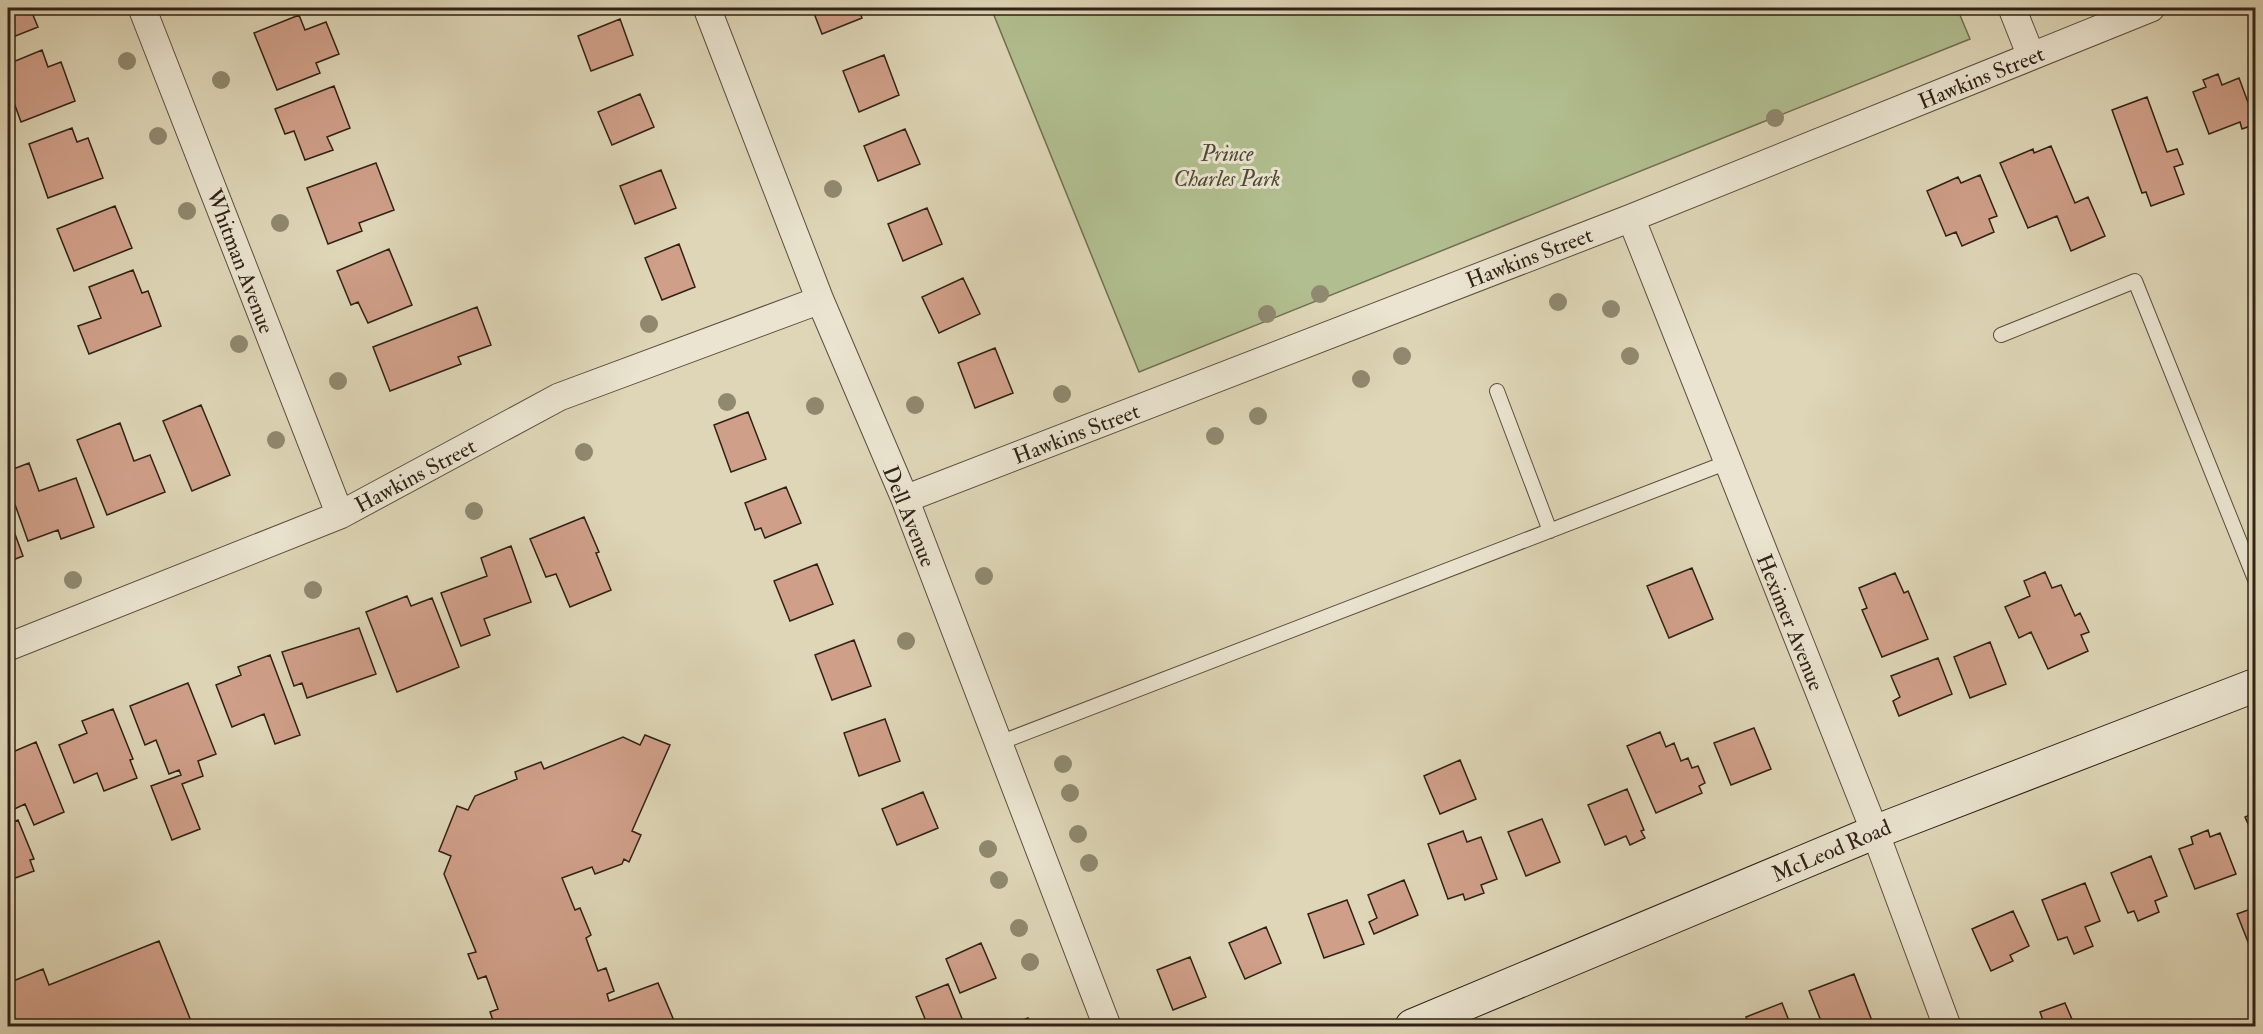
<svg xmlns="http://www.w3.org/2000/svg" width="2263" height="1034" font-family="'IM FELL Double Pica',serif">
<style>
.green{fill:#b1be8f;stroke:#707052;stroke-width:1.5}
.building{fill:#d09f89;stroke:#302116;stroke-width:1.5}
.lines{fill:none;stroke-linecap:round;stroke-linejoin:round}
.lane-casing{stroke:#5c4e3e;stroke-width:16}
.street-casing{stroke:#5c4e3e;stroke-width:29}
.secondary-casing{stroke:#302116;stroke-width:35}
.lane{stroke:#eae4d0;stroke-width:14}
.street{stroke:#eae4d0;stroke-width:27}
.secondary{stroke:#eae4d0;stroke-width:33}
.tree{fill:#90886f}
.labels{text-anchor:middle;stroke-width:6;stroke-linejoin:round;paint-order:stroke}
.street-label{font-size:22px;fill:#302116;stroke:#eae4d0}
.park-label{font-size:22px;font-style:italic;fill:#504834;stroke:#eae4d0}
</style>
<rect width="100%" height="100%" fill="#ded6b7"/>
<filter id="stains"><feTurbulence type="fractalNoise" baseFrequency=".00333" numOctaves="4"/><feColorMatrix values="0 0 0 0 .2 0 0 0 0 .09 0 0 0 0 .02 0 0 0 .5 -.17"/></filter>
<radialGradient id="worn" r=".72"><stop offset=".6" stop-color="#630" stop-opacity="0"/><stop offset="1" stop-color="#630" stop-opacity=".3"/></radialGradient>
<path class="green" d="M 991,8 L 1957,8 L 1970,39 L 1139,372 Z"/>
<path class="building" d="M 8,8 L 30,8 L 38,27 L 8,39 Z
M 812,8 L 858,8 L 862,18 L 822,34 Z
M 299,15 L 305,30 L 326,22 L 339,54 L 316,63 L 320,73 L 277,90 L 254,33 Z
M 620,19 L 633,55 L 591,71 L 578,36 Z
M 42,50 L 48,67 L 61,62 L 75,101 L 21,122 L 8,86 L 8,64 Z
M 884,55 L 899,95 L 859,112 L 843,71 Z
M 2218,74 L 2222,85 L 2239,78 L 2256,124 L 2242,129 L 2240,122 L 2209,134 L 2193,92 L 2206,87 L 2203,80 Z
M 334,86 L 350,128 L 327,137 L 333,150 L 305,160 L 294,131 L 285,134 L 275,109 Z
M 640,94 L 654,127 L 612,145 L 598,112 Z
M 2147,97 L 2167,152 L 2177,149 L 2183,164 L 2174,167 L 2184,194 L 2151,206 L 2146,192 L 2142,193 L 2112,110 Z
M 72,128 L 77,142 L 88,138 L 103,178 L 48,198 L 29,144 Z
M 905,129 L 920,164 L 878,181 L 864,146 Z
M 2051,146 L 2075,203 L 2088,197 L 2105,236 L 2071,251 L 2057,216 L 2028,228 L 2000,163 L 2033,149 L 2034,153 Z
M 376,163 L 394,210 L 359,223 L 362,231 L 328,244 L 307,188 Z
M 661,170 L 676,208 L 635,224 L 620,186 Z
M 1980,175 L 1997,216 L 1989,219 L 1994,232 L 1962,246 L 1956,232 L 1946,236 L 1927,191 L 1958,177 L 1961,183 Z
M 115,206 L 132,248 L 74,271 L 57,229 Z
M 927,208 L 942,244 L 903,261 L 888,224 Z
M 679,244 L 695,287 L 662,300 L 645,258 Z
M 389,249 L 412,305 L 368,323 L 358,302 L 351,305 L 337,271 Z
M 133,270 L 142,293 L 148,291 L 161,326 L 89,354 L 78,326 L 101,318 L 89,287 Z
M 963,278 L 980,314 L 939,333 L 922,297 Z
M 477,307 L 491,345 L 458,357 L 461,364 L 390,391 L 373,347 Z
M 995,348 L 1013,393 L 975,408 L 958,363 Z
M 201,405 L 230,475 L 192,491 L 163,421 Z
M 748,412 L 766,459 L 731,472 L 714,425 Z
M 120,423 L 134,461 L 150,455 L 165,492 L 107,515 L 77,440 Z
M 29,463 L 39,491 L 76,478 L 94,527 L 61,539 L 58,530 L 28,541 L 8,485 L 8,471 Z
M 786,487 L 801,523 L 765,538 L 761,528 L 755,530 L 745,503 Z
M 8,515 L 23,556 L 8,562 Z
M 584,517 L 599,552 L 596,553 L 611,590 L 570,607 L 556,574 L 546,577 L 530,539 Z
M 511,546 L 531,602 L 484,619 L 490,635 L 461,646 L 441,593 L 487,576 L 481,558 Z
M 817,564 L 833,604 L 790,621 L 774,581 Z
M 1692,568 L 1713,619 L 1669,638 L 1647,586 Z
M 2045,572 L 2052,588 L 2061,585 L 2075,616 L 2080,613 L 2089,632 L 2081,635 L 2088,651 L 2048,669 L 2031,632 L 2019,638 L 2005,607 L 2030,596 L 2024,581 Z
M 1895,573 L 1904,593 L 1908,591 L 1928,639 L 1882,657 L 1862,610 L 1867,608 L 1859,588 Z
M 407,596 L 411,606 L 432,598 L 459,667 L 397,692 L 366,612 Z
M 359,628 L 376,674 L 307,698 L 302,683 L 294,686 L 282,652 Z
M 854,640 L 871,686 L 832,700 L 815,655 Z
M 1990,642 L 2006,684 L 1970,698 L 1954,657 Z
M 270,655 L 300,735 L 275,744 L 264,714 L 232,727 L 216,685 L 241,675 L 238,667 Z
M 1938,658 L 1952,694 L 1899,716 L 1893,701 L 1900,697 L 1891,676 Z
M 188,683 L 216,754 L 198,761 L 203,776 L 182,784 L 200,829 L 172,840 L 151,786 L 181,775 L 179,770 L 169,774 L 156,740 L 145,745 L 130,706 Z
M 113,709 L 133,759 L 130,760 L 137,778 L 104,791 L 97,773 L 74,783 L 59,745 L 87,733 L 82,721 Z
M 885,719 L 900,761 L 859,776 L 844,733 Z
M 1754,728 L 1771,769 L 1731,785 L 1714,743 Z
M 1660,732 L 1666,747 L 1674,743 L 1681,761 L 1688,758 L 1692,768 L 1698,766 L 1705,783 L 1699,786 L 1702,793 L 1656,813 L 1627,746 Z
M 645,735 L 670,745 L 632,831 L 641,835 L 629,862 L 624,859 L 622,864 L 595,874 L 592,867 L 562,878 L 575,910 L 580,908 L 591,935 L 586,938 L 598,971 L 606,968 L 614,991 L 607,994 L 609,1001 L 658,983 L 675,1023 L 666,1026 L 495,1026 L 490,1012 L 498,1009 L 486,976 L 478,979 L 468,954 L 476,952 L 444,874 L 451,856 L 439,851 L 457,806 L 468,810 L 475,796 L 517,779 L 515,772 L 541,762 L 544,769 L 623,737 L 640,745 Z
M 36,742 L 64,812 L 34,825 L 25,804 L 8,812 L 8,754 Z
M 1460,760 L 1476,799 L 1440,814 L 1424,776 Z
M 1627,789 L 1644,830 L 1641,831 L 1645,838 L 1630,845 L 1626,836 L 1605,845 L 1588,805 Z
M 923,792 L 938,828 L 897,845 L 882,809 Z
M 2256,812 L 2256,841 L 2245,817 Z
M 1542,819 L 1560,862 L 1526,876 L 1508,832 Z
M 18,820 L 34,859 L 30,860 L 34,871 L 10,880 L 8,874 L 8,824 Z
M 2208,830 L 2210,837 L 2220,833 L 2236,874 L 2195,889 L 2179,849 L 2193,844 L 2191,837 Z
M 1463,831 L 1467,842 L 1481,837 L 1497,879 L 1481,885 L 1484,893 L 1465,900 L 1463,894 L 1448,899 L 1428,844 Z
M 2151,856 L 2167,896 L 2155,901 L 2159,912 L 2138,921 L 2134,911 L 2128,913 L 2111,873 Z
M 1404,880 L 1418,915 L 1374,934 L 1369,922 L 1377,918 L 1368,895 Z
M 2085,883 L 2100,921 L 2085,927 L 2093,946 L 2074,954 L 2067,937 L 2058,940 L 2042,900 Z
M 1347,900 L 1364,944 L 1324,958 L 1308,914 Z
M 2256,907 L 2256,950 L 2252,952 L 2237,914 Z
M 2013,911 L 2029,946 L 2010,955 L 2013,961 L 1991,971 L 1972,929 Z
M 1266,927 L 1281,963 L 1245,979 L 1229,943 Z
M 159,941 L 193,1026 L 101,1026 L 97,1025 L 92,1026 L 8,1026 L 8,983 L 43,969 L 49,985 Z
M 981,943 L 996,978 L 960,993 L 946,959 Z
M 1190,957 L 1206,997 L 1173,1010 L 1157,970 Z
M 1854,974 L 1874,1026 L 1845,1026 L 1843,1023 L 1833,1026 L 1823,1026 L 1809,991 Z
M 948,984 L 965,1026 L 928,1026 L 916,997 Z
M 1782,1003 L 1791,1026 L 1750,1026 L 1746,1017 Z
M 2065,1003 L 2075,1026 L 2045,1026 L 2040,1012 Z
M 1028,1018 L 1032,1026 L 1007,1026 Z"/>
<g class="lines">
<defs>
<path id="lane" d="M 2001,335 L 2135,281 L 2256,582
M 1497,391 L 1550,531
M 999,743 L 1728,462"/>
<path id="street" d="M 142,8 L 340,515
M 707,8 L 820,300 L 905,499 L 1107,1026
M 2012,8 L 2031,56
M 1631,218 L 1875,832 L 1947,1026
M 905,499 L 1631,218 L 2151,8
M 8,647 L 340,515 L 559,397 L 820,300"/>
<path id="secondary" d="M 1412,1026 L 1875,832 L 2256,685"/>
</defs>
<use href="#lane" class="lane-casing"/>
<use href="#street" class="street-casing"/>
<use href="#secondary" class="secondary-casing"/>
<use href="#lane" class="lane"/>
<use href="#street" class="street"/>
<use href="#secondary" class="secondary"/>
</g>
<g class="tree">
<circle cx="127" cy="61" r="9"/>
<circle cx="221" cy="80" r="9"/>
<circle cx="1775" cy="118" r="9"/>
<circle cx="158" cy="136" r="9"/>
<circle cx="833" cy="189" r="9"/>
<circle cx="187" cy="211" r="9"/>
<circle cx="280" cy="223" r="9"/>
<circle cx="1320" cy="294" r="9"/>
<circle cx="1558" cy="302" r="9"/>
<circle cx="1611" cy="309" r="9"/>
<circle cx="1267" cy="314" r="9"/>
<circle cx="649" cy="324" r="9"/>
<circle cx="239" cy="344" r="9"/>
<circle cx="1402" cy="356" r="9"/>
<circle cx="1630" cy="356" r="9"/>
<circle cx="1361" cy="379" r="9"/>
<circle cx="338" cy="381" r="9"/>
<circle cx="1062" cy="394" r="9"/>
<circle cx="727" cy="402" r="9"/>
<circle cx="915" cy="405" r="9"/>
<circle cx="815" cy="406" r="9"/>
<circle cx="1258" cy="416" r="9"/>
<circle cx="1215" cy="436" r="9"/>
<circle cx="276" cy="440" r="9"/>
<circle cx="584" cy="452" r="9"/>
<circle cx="474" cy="511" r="9"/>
<circle cx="984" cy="576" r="9"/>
<circle cx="73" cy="580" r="9"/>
<circle cx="313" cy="590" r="9"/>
<circle cx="906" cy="641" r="9"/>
<circle cx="1063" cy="764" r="9"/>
<circle cx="1070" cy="793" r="9"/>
<circle cx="1078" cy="834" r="9"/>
<circle cx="988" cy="849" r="9"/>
<circle cx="1089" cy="863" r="9"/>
<circle cx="999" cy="880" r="9"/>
<circle cx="1019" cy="928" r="9"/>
<circle cx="1030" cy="962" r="9"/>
</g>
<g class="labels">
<g class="street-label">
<text transform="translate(1981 77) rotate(-22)" y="8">Hawkins Street</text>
<text transform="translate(1529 257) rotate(-21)" y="8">Hawkins Street</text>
<text transform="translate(241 261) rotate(69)" y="8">Whitman Avenue</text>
<text transform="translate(1076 433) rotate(-21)" y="8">Hawkins Street</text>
<text transform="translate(415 475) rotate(-28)" y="8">Hawkins Street</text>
<text transform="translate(910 516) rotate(68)" y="8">Dell Avenue</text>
<text transform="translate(1791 622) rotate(68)" y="8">Heximer Avenue</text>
<text transform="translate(1831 850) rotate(-23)" y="8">McLeod Road</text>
</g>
<g class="park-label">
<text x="1227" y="161">Prince<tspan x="1227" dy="25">Charles Park</tspan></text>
</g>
</g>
<rect width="2263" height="1034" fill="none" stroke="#ded6b7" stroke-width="30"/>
<rect x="9" y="9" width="2245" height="1016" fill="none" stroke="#302116" stroke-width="3"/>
<rect x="15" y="15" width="2233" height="1004" fill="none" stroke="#302116" stroke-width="1.5"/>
<rect width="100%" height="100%" filter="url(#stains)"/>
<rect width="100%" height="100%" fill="url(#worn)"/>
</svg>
